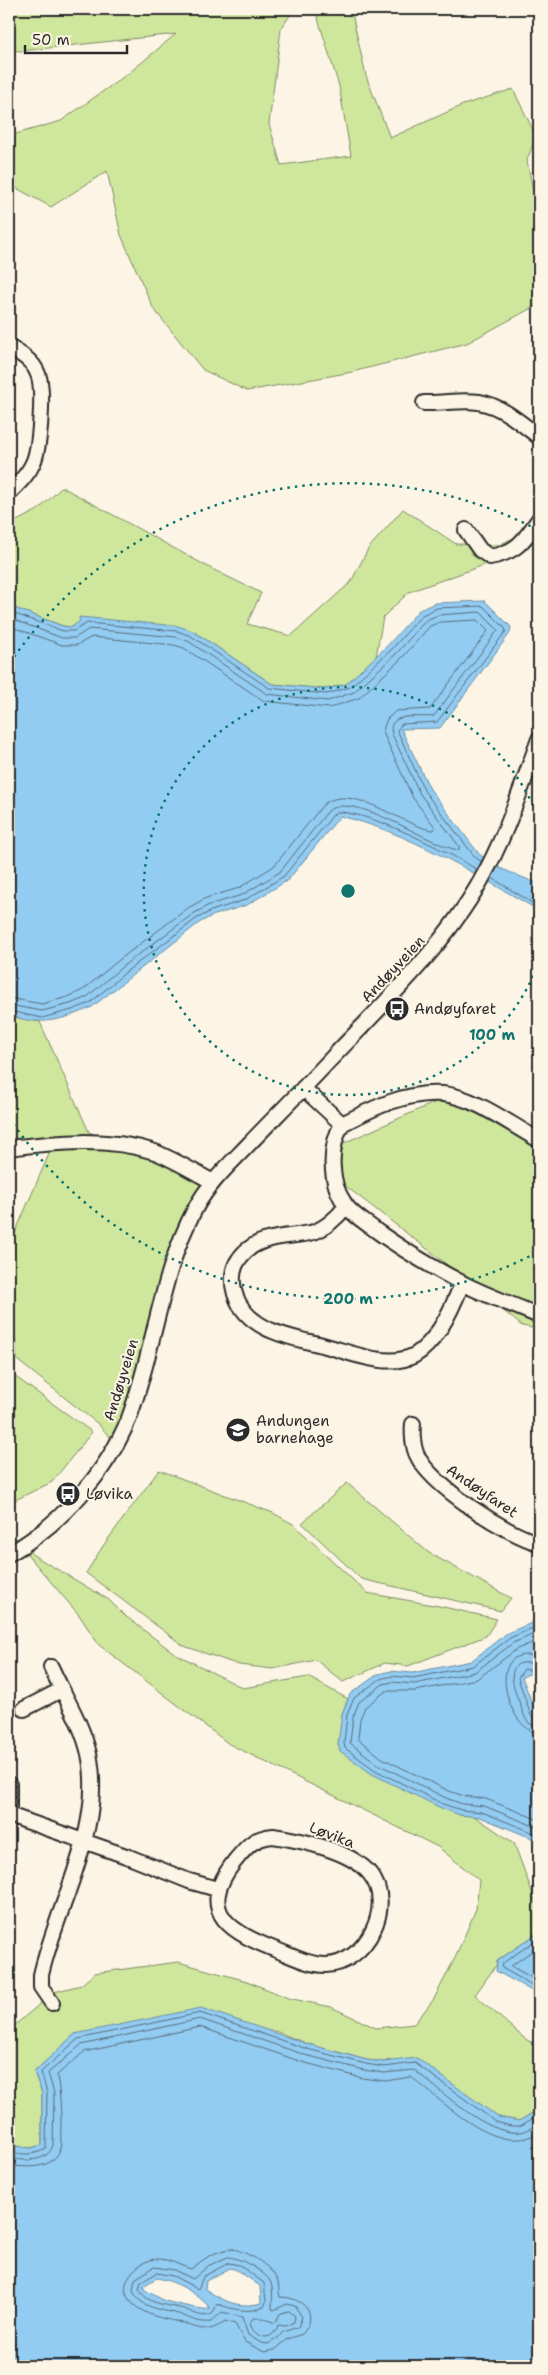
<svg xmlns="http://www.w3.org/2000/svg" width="548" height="2375" font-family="'Shantell Sans',sans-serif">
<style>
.green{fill:#cfe79d;stroke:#7d8964}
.water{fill:#93ccf2;stroke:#698ca2;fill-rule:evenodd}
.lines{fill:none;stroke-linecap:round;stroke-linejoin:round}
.shore{stroke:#556b7b;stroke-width:1}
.minor-casing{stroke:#2b2b2b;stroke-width:18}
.minor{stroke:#fcf5e5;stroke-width:14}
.ring{fill:none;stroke:#0f766e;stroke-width:2.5;stroke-dasharray:2.5 5}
.labels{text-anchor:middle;stroke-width:4;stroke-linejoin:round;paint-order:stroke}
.street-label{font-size:15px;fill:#2b2b2b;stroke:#fcf5e5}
.poi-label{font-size:15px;fill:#2b2b2b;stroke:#fcf5e5;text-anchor:start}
.centre{fill:#0f766e;stroke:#fcf5e5;stroke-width:2.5}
.ring-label{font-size:15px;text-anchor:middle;font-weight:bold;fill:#0f766e;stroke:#fcf5e5;stroke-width:4;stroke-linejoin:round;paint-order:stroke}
</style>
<rect width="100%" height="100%" fill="#fcf5e5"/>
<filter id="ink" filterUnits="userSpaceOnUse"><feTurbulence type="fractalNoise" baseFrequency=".02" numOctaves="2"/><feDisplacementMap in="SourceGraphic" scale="10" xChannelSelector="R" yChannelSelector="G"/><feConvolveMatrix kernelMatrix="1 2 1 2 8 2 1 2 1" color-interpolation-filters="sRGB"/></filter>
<g filter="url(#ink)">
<path class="green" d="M 9,9 L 294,9 L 281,29 L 269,124 L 281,165 L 351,156 L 339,86 L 315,9 L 351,9 L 366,76 L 390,138 L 463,105 L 513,89 L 536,136 L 527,160 L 539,223 L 539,304 L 467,343 L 352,372 L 247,391 L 203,370 L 153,308 L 121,235 L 107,171 L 51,207 L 9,184 L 9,136 L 61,121 L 129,73 L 176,34 L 21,51 L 9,50 Z
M 62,487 L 212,569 L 261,593 L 247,624 L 291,636 L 351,582 L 368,549 L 403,509 L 456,544 L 499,545 L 539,525 L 539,535 L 509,556 L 409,592 L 383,617 L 376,657 L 346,684 L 326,689 L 272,684 L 193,631 L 79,618 L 81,621 L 72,627 L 63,626 L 9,606 L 9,525 L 38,510 Z
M 9,1015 L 40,1022 L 89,1132 L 214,1181 L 191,1215 L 117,1445 L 98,1424 L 17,1360 L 13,1312 L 9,1310 L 9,1247 L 52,1147 L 9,1146 Z
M 447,1097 L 539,1133 L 539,1329 L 522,1326 L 435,1255 L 343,1184 L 335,1156 L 337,1146 Z
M 9,1359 L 10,1373 L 92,1432 L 52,1482 L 9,1503 Z
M 159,1470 L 273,1513 L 293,1524 L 367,1593 L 439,1606 L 497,1619 L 486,1636 L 408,1666 L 385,1663 L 343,1682 L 316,1660 L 273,1669 L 239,1665 L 184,1646 L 86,1573 L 103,1546 Z
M 347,1483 L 429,1553 L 511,1598 L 501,1611 L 361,1579 L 302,1523 Z
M 9,1531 L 33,1555 L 109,1600 L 124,1615 L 174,1653 L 243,1688 L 308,1677 L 348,1699 L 342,1714 L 460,1815 L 474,1816 L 514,1843 L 539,1911 L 539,1932 L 497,1961 L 497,1964 L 475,1995 L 525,2039 L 539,2046 L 539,2109 L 519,2121 L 498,2117 L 389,2060 L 384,2062 L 367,2060 L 308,2044 L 275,2031 L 75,2034 L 34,2072 L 42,2093 L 42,2145 L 31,2148 L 9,2145 L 9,2030 L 54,1992 L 81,1985 L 95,1973 L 178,1962 L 247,1981 L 288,1998 L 331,2007 L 376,2028 L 414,2024 L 434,1999 L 456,1956 L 476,1909 L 479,1880 L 438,1847 L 229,1744 L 99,1645 L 79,1615 L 21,1547 L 9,1555 Z"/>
<path class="water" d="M 485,601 L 511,627 L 510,633 L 440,728 L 401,729 L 430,789 L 479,854 L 497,867 L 539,884 L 539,914 L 533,907 C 471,872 410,833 340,816 L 288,880 L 247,905 L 212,916 L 199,923 L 92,1007 C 63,1020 40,1027 9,1015 L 9,606 L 63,626 L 72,627 L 80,621 L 79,617 L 178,626 L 193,631 L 272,684 L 326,689 L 346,684 L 388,645 L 419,610 L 435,603 Z
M 539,1620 L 539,1677 L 529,1674 L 522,1677 L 536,1713 L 539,1716 L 539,1841 L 480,1817 L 460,1815 L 441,1808 L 372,1774 L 340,1751 L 338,1744 L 342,1714 L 350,1694 L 378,1674 L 391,1671 L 412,1673 L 471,1661 L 507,1633 Z
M 539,1932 L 539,1995 L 496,1971 L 497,1961 Z
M 201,2008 L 308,2044 L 367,2060 L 384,2062 L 417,2058 L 498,2117 L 519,2121 L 539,2109 L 539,2366 L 9,2366 L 9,2145 L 31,2148 L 42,2145 L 42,2093 L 34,2072 L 75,2034 ZM 230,2268 L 237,2270 L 260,2286 L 261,2303 C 239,2309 223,2301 205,2289 L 206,2281 ZM 157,2278 C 178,2282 197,2293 211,2309 C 206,2311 170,2303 163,2300 C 157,2297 151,2293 145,2290 L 143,2286 Z"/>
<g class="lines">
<path class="shore" d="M 9,612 L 63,631 L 74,631 L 87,623 L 177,631 L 191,636 L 269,688 L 327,694 L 350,687 L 392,649 L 422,615 L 437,608 L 483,606 L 505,628 L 506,631 L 437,722 L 402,724 L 397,730 L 425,792 L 475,857 L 482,862
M 9,618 L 62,638 L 75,638 L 89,629 L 176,637 L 188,641 L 267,694 L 328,701 L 354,692 L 396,654 L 426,620 L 438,615 L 480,612 L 498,630 L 434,716 C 420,719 386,710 392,734 L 420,794 L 459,846 L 459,850 C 431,847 353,789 328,811 L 280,872 L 242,895 L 209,905 L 193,914 L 123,966 L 87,997 L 70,1004 L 42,1011 L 9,1005
M 9,626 L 62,645 L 77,645 L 92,637 L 174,645 L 184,648 L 264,701 L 329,708 L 359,698 L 401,659 L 430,626 L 440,622 L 477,620 L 488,631 L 430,709 L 396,711 L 387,719 L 383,730 L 385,737 L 413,798 L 435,827 L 434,830 C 406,829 351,780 323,805 L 274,866 L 239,888 L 206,898 L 188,908 L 119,960 L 83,990 L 68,997 L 42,1004 L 9,998
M 492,878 L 539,907
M 9,1011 L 42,1018 L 72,1010 L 90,1003 L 127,971 L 196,919 L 211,911 L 245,900 L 284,876 L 333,815 L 338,812 C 374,813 446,851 478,870
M 539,1625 L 510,1638 L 473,1666 L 413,1678 L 392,1676 L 380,1679 L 354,1698 L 347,1715 L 344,1743 L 345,1748 L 375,1770 L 443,1804 L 461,1810 L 482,1812 L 539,1835
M 539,1632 L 513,1643 L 475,1672 L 414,1684 L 392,1682 L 383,1684 L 359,1702 L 353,1717 L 350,1743 L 378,1764 L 446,1798 L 462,1804 L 484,1806 L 539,1828
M 539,1640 L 517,1649 L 477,1679 L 415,1691 L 386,1691 L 365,1707 L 360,1719 L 358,1739 L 382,1758 L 449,1791 L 464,1796 L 486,1799 L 539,1820
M 539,1657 C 482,1640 507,1732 539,1733
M 539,1665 C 503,1654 511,1683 520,1704 C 522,1709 524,1718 528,1722 C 531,1725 535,1726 539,1726
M 539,1672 L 524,1669 L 518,1678 L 531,1716 L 539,1720
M 539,1938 L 503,1963 L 502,1968 L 539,1989
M 539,1946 L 511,1966 L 539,1982
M 9,2151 C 19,2155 37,2156 46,2148 L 47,2093 L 41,2072 L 78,2039 L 200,2013 L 307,2049 L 366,2064 L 384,2067 L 415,2063 L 496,2122 L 511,2126 L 520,2126 L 539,2115
M 9,2158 C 23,2161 48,2163 53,2145 L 54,2093 L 48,2073 L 81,2045 L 200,2019 L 305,2055 L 364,2070 L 384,2073 L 414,2070 C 440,2089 478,2128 511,2132 C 522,2134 531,2128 539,2123
M 9,2165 C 25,2168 54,2170 60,2149 C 62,2142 60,2133 61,2126 C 61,2108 60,2093 57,2075 L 84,2052 L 200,2027 L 302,2062 L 362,2078 L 385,2081 L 411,2077 C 444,2101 497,2160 539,2132
M 233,2249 C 247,2252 270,2265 276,2278 C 280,2284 278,2291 280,2297 C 302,2297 321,2314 302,2334 L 288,2339 L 275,2350 L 264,2352 L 245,2342 L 235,2324 L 225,2321 C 207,2336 198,2327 179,2322 C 162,2318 146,2316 133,2304 C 113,2286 137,2259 158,2259 C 170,2259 180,2266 191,2269 C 202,2260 217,2249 233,2249 Z
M 228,2257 C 239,2257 264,2271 270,2281 C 274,2288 272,2301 272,2309 L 274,2310 L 287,2304 L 295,2306 L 302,2317 L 298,2327 L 283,2332 L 278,2338 L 268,2344 L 261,2343 L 248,2335 L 242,2317 L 222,2312 L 211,2322 C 201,2323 193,2320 184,2316 C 168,2309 143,2312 133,2291 L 135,2279 L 154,2267 L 174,2270 L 193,2279 L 208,2266 Z
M 229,2263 L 239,2265 L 264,2283 L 266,2302 L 264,2307 C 247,2314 233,2309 217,2304 L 213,2313 C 204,2320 193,2312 184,2309 C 169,2305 147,2305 139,2289 L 141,2282 L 157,2273 L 173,2276 L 198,2289 L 203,2277 Z
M 289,2311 L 295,2316 L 294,2322 L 285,2326 L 278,2325 C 273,2343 254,2339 250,2323 L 253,2318 L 263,2318 L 275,2323 L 280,2314 Z"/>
<defs>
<path id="minor" d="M 9,347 C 19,353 32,360 37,372 C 45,386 40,448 33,463 C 28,475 18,484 9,493
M 424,403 C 442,404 461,399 479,402 C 502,406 521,423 539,437
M 466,530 L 480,550 L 490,557 C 518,552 524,540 539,519
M 303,1088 L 342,1124 C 329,1147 329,1182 345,1204 C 351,1214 365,1222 374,1229 C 401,1249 432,1267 462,1283 C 487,1296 514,1305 539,1316
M 342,1124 C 373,1108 407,1091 443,1094 C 475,1097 511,1125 539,1140
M 9,1148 C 57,1142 108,1137 155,1152 C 175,1160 194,1172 213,1182
M 346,1206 C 338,1217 324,1230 310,1233 C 283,1238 251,1235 236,1264 C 232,1273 232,1284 235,1294 C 247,1332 292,1337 326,1346 C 352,1353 389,1369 415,1355 C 438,1341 453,1307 462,1283
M 413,1424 C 412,1433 413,1447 417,1455 C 430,1485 507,1535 539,1543
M 9,1554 C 60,1525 107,1473 129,1418 C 155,1349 160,1274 195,1209 C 208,1184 230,1164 249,1144 C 276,1116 303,1089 329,1061 C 381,1006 443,948 480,882 C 506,837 521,788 539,739
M 51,1667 C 64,1696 82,1723 89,1754 C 105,1827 57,1904 41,1975 L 41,1987 L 52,2003
M 24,1709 L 61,1690
M 9,1784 L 9,1810
M 9,1815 L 129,1857 L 189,1881 L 217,1889
M 273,1836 C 301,1840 352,1851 370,1874 C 396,1905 366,1964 326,1965 C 310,1965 294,1957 279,1951 C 233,1933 194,1914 234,1862 C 247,1846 253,1838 273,1836 Z"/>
</defs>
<use href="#minor" class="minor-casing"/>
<use href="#minor" class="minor"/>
</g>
</g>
<g class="ring">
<path d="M539 962A204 204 0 1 1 539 820"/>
<path d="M536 1253A408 408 0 0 1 10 1119M10 663A408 408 0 0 1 536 529"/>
</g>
<defs>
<symbol id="bus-disc" viewBox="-11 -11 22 22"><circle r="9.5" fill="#2b2b2b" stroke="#fcf5e5"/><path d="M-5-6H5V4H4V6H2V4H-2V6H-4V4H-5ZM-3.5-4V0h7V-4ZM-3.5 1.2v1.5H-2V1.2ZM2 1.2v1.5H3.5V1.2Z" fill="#fff"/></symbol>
<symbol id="school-disc" viewBox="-11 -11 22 22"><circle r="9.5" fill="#2b2b2b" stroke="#fcf5e5"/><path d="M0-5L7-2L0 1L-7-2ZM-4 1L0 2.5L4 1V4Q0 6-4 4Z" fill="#fff"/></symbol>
</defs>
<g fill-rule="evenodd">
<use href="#bus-disc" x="383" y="995" width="28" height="28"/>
<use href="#school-disc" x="224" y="1416" width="28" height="28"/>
<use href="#bus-disc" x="54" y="1480" width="28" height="28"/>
</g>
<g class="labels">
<g class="street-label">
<text transform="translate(393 969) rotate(-47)" y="5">Andøyveien</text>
<text transform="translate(121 1380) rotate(-73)" y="5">Andøyveien</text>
<text transform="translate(482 1491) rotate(34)" y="5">Andøyfaret</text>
<text transform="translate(332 1835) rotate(21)" y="5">Løvika</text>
</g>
<g class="poi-label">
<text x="414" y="1014">Andøyfaret</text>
<text x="256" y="1426">Andungen<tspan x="256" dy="17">barnehage</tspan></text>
<text x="86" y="1499">Løvika</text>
</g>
</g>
<circle cx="348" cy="891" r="8" class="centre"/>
<g class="ring-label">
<text x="492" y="1040">100 m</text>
<text x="348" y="1304">200 m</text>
</g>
<rect width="548" height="2375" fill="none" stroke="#fcf5e5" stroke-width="30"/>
<rect x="15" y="15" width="518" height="2345" fill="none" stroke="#2b2b2b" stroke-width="2" filter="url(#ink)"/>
<path d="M25 45v8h102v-8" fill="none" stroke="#2b2b2b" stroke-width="2.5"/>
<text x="32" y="45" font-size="15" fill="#2b2b2b" stroke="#fcf5e5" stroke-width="4" paint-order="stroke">50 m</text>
</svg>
